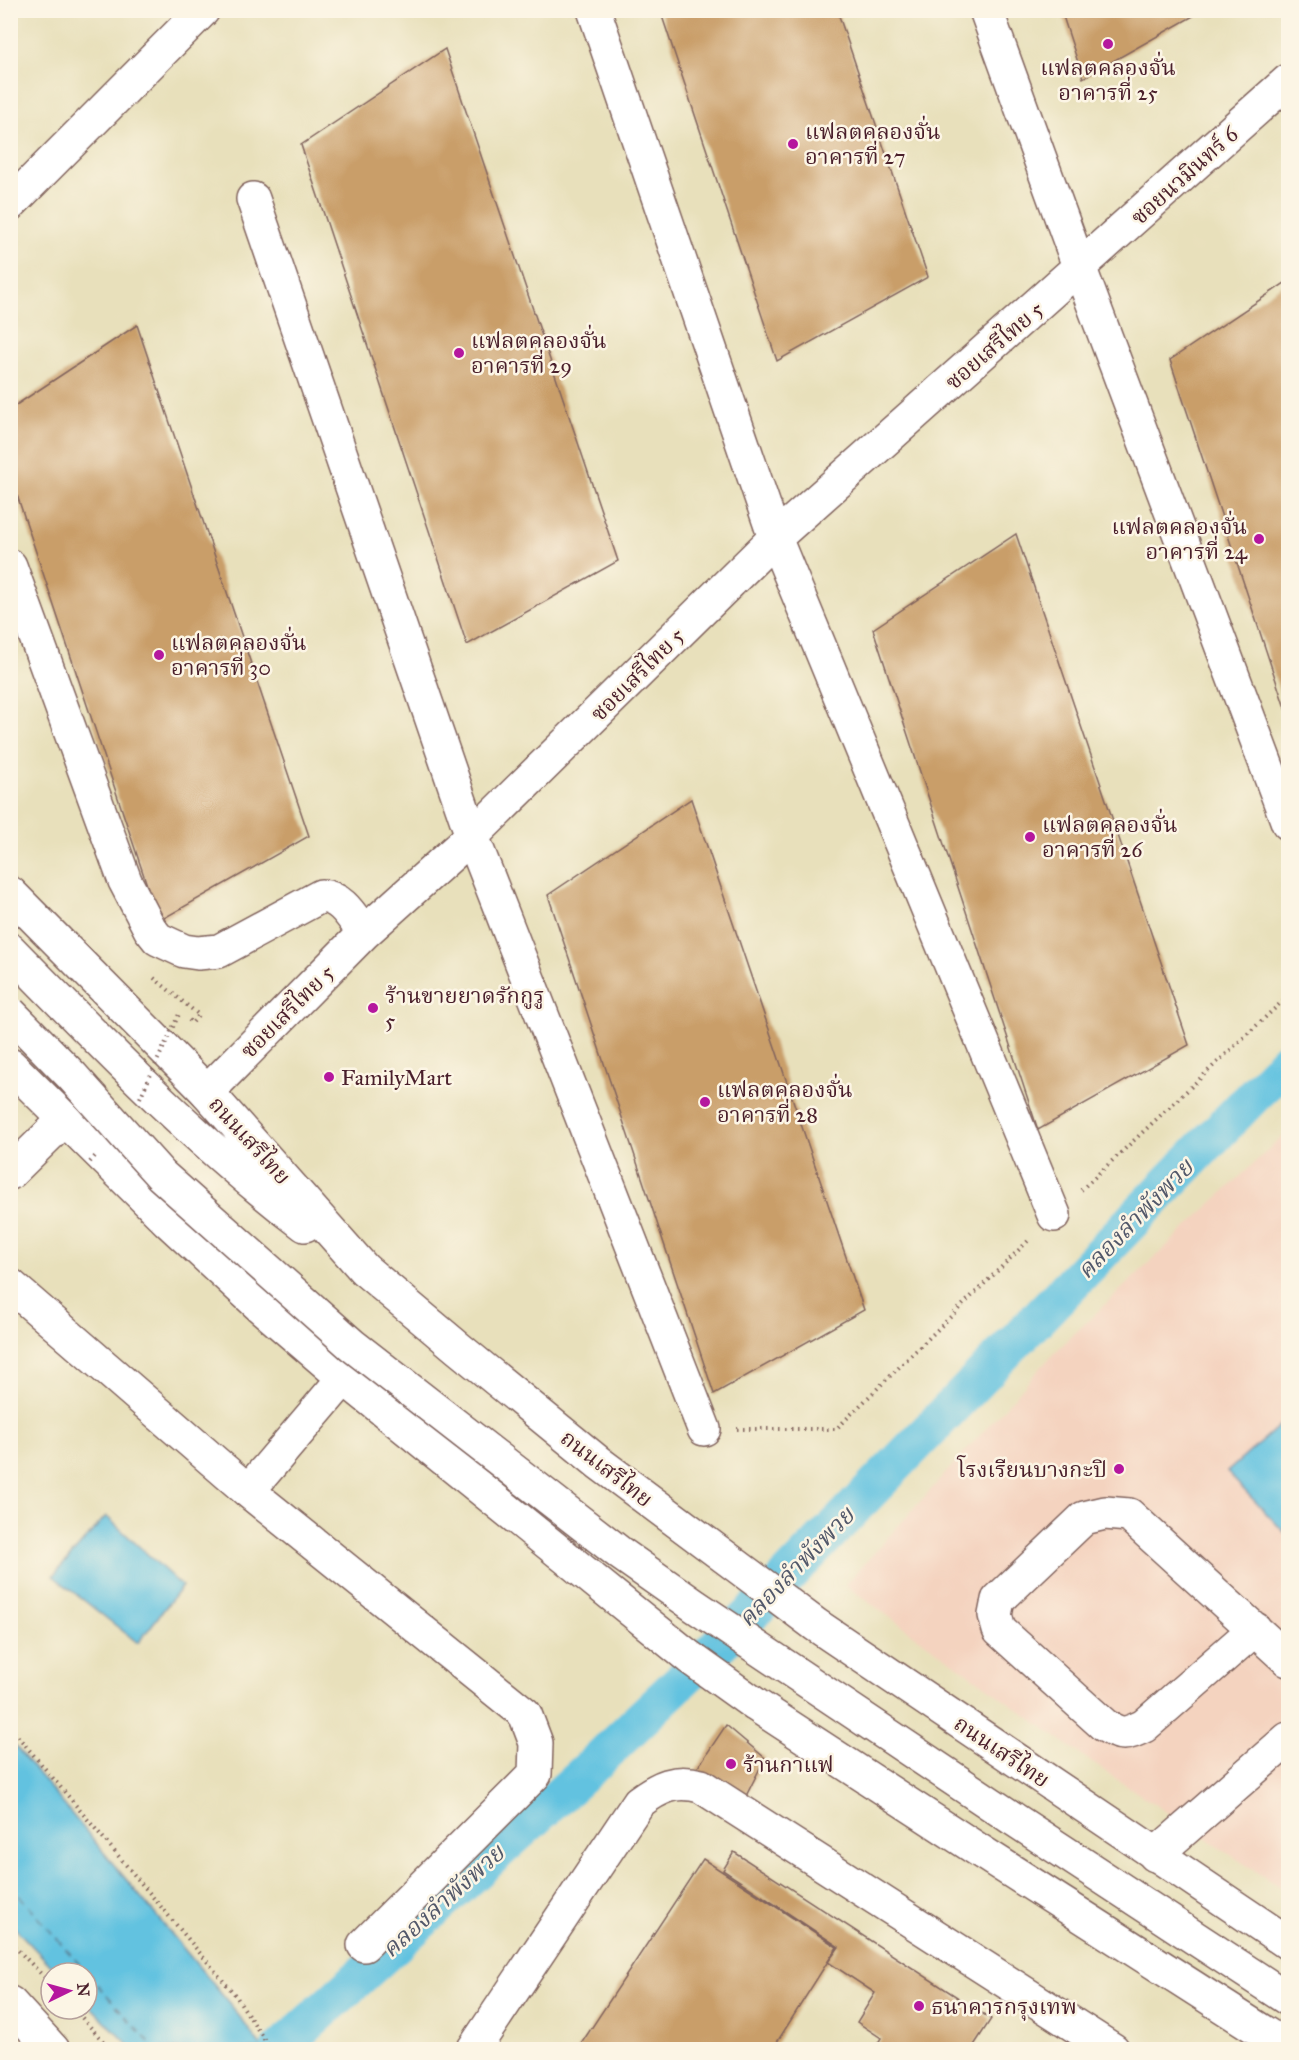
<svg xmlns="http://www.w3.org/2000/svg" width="1299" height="2060" font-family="'IM FELL Great Primer','Noto Serif Thai',serif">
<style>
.built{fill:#f4d3bf}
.water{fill:#62c2e0;stroke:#567086;stroke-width:1.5}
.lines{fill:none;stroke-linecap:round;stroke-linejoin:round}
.canal{stroke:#62c2e0;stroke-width:38}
.ferry{stroke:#52586a;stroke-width:1.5;stroke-dasharray:8 6;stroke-linecap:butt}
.building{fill:#c99e69}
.minor-casing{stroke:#81635d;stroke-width:36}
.major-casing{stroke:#81635d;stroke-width:36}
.path{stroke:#81635d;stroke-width:4;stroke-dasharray:1.5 4.5;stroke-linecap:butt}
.minor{stroke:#fff;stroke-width:33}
.major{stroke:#fff;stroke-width:33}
.major-bridge-casing{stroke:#81635d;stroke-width:36;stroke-linecap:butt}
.path-bridge{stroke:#81635d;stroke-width:4;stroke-dasharray:1.5 4.5;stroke-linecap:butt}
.major-bridge{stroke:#fff;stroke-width:33}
.poi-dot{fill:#b5179e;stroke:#fcf5e5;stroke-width:2}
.labels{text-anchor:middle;stroke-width:5;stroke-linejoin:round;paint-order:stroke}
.poi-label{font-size:22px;fill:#4a1f2b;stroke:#fcf5e5;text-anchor:start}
.street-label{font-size:22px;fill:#4a1f2b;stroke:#fcf5e5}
.water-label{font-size:24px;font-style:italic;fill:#52586a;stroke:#fcf5e5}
</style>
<rect width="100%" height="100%" fill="#fcf5e5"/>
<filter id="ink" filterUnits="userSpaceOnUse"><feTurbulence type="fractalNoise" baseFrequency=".0167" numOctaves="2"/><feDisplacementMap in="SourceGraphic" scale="12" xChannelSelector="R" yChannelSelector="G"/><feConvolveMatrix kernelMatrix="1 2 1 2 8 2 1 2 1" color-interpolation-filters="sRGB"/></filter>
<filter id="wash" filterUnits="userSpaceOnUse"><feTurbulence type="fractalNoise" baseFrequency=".008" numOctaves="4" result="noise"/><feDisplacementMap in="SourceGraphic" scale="24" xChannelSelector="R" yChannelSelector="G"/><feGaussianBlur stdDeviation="1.35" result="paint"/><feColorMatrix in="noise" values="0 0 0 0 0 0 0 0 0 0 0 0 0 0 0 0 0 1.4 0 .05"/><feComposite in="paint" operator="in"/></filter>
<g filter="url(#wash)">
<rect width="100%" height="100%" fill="#e8e0bb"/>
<path class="built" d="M 1288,1131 L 1288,1893 L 1094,1764 L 845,1585 L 1054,1353 Z"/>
<path class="water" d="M 1288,1418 L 1288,1536 L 1227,1472 Z
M 106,1516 L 182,1586 L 138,1643 L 53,1576 Z
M 11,1741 L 234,2009 L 263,2049 L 133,2049 L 87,2003 L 87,1973 L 58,1973 L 11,1924 Z"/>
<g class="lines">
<path class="canal" d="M 279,2050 L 592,1766 L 754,1611 L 1288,1060"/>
<path class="ferry" d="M 10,1885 L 87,1973
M 88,1974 L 156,2050"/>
</g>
<g id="blocks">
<path class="building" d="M 660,10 L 837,10 L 928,277 L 777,361 Z
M 1061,10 L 1204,10 L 1083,78 Z
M 445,49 L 618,561 L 467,645 L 301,145 Z
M 1288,281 L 1288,717 L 1170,360 Z
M 137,325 L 309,836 L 159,921 L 10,474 L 10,409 Z
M 1016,534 L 1189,1045 L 1038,1130 L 873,629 Z
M 691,799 L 864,1310 L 714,1394 L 548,895 Z
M 726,1725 L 765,1758 L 743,1802 L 696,1770 Z
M 734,1852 L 991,2019 L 971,2050 L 874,2050 L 881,2038 L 857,2022 L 875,1993 L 828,1962 L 839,1947 L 723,1870 Z
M 703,1859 L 837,1947 L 772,2050 L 577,2050 Z"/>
</g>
</g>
<g filter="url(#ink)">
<use href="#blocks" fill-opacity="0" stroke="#81635d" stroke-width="1.5"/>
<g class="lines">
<defs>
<path id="minor" d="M 594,10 L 775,538 L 1054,1215
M 986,10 L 1080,269 L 1288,823
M 253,199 L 472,836 L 704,1429
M 10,204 L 203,10
M 10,566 L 125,881 L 150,929 L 158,939 L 184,951 L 198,953 L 219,951 L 321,896 C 342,897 352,917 364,933
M 207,1092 L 364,933 L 472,836 L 775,538 L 1288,81
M 10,1173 L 64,1120
M 10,1285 L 248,1491 L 525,1714 L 536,1743 L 535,1774 L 364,1945
M 248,1491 L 344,1378
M 1255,1629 L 1144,1726 C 1125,1735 1122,1736 1104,1725 L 999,1630 L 995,1615 L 998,1600 L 1084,1518 L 1105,1513 L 1129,1515 L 1288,1660
M 1155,1855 L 1288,1739
M 10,2003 L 53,2050
M 473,2050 L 639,1802 C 659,1787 675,1779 701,1786 L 1113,2050"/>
<path id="major" d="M 10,893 L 207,1092 L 364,1269 L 458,1348 L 599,1463 L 816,1625 L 1288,1943
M 10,950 C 104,1046 198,1144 305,1225
M 10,1065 L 168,1221 L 259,1305 L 344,1378 L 689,1657 L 756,1705 L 977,1849 L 1288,2048
M 1012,1818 L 1288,1999"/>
</defs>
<use href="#minor" class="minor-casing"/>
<use href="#major" class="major-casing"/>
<path class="path" d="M 154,978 L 199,1015 L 192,1023 L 189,1020
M 1081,1190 L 1288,996
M 737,1429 L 836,1429 L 1030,1239
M 10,1727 L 236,1996 L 271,2050
M 10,1942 L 51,1984
M 82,1973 L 85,1971
M 74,2009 L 111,2050"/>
<use href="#minor" class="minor"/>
<use href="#major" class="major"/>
<defs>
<path id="major-bridge" d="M 10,1013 L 72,1076 L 161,1175 L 352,1345 L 621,1554 L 695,1606 L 1012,1818"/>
</defs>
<use href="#major-bridge" class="major-bridge-casing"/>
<path class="path-bridge" d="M 140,1098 L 180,1012
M 90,1162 L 97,1154"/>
<use href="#major-bridge" class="major-bridge"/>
</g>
</g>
<g class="poi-dot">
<circle cx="1108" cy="44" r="6"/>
<circle cx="793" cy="144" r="6"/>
<circle cx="459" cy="353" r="6"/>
<circle cx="1259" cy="539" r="6"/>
<circle cx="159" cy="655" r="6"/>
<circle cx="1030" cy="837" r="6"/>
<circle cx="373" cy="1008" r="6"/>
<circle cx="329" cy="1077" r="6"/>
<circle cx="705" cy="1102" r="6"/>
<circle cx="1119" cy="1469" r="6"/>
<circle cx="731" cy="1764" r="6"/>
<circle cx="919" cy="2006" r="6"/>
</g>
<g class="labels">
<g class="poi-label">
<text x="1108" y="75" text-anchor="middle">แฟลตคลองจั่น<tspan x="1108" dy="25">อาคารที่ 25</tspan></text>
<text x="805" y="139">แฟลตคลองจั่น<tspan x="805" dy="25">อาคารที่ 27</tspan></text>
<text x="471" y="348">แฟลตคลองจั่น<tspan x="471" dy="25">อาคารที่ 29</tspan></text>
<text x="1247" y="534" text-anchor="end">แฟลตคลองจั่น<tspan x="1247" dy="25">อาคารที่ 24</tspan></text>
<text x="171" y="650">แฟลตคลองจั่น<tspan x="171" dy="25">อาคารที่ 30</tspan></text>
<text x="1042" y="832">แฟลตคลองจั่น<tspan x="1042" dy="25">อาคารที่ 26</tspan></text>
<text x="385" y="1003">ร้านขายยาดรักกูรู<tspan x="385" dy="25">5</tspan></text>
<text x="341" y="1085">FamilyMart</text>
<text x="717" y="1097">แฟลตคลองจั่น<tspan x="717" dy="25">อาคารที่ 28</tspan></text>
<text x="1107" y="1477" text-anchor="end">โรงเรียนบางกะปิ</text>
<text x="743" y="1772">ร้านกาแฟ</text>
<text x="931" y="2014">ธนาคารกรุงเทพ</text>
</g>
<g class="street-label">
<text transform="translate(1184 175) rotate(-42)" y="8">ซอยนวมินทร์ 6</text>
<text transform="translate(994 345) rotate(-41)" y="8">ซอยเสรีไทย 5</text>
<text transform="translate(637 674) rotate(-45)" y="8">ซอยเสรีไทย 5</text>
<text transform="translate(287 1011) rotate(-45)" y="8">ซอยเสรีไทย 5</text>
<text transform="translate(250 1140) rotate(48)" y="8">ถนนเสรีไทย</text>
<text transform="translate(607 1468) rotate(38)" y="8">ถนนเสรีไทย</text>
<text transform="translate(1002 1751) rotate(34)" y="8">ถนนเสรีไทย</text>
</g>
<g class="water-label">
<text transform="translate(1135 1219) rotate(-46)" y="8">คลองลำพังพวย</text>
<text transform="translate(796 1567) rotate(-46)" y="8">คลองลำพังพวย</text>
<text transform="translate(443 1901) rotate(-42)" y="8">คลองลำพังพวย</text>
</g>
</g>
<rect width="1299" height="2060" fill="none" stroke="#fcf5e5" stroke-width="36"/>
<g transform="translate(69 1991) rotate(85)"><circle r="28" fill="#fcf5e5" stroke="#b59f9b" stroke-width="1.5"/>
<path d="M0-4.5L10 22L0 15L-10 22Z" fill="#b5179e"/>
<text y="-9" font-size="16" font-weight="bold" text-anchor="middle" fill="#4a1f2b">N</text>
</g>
</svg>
